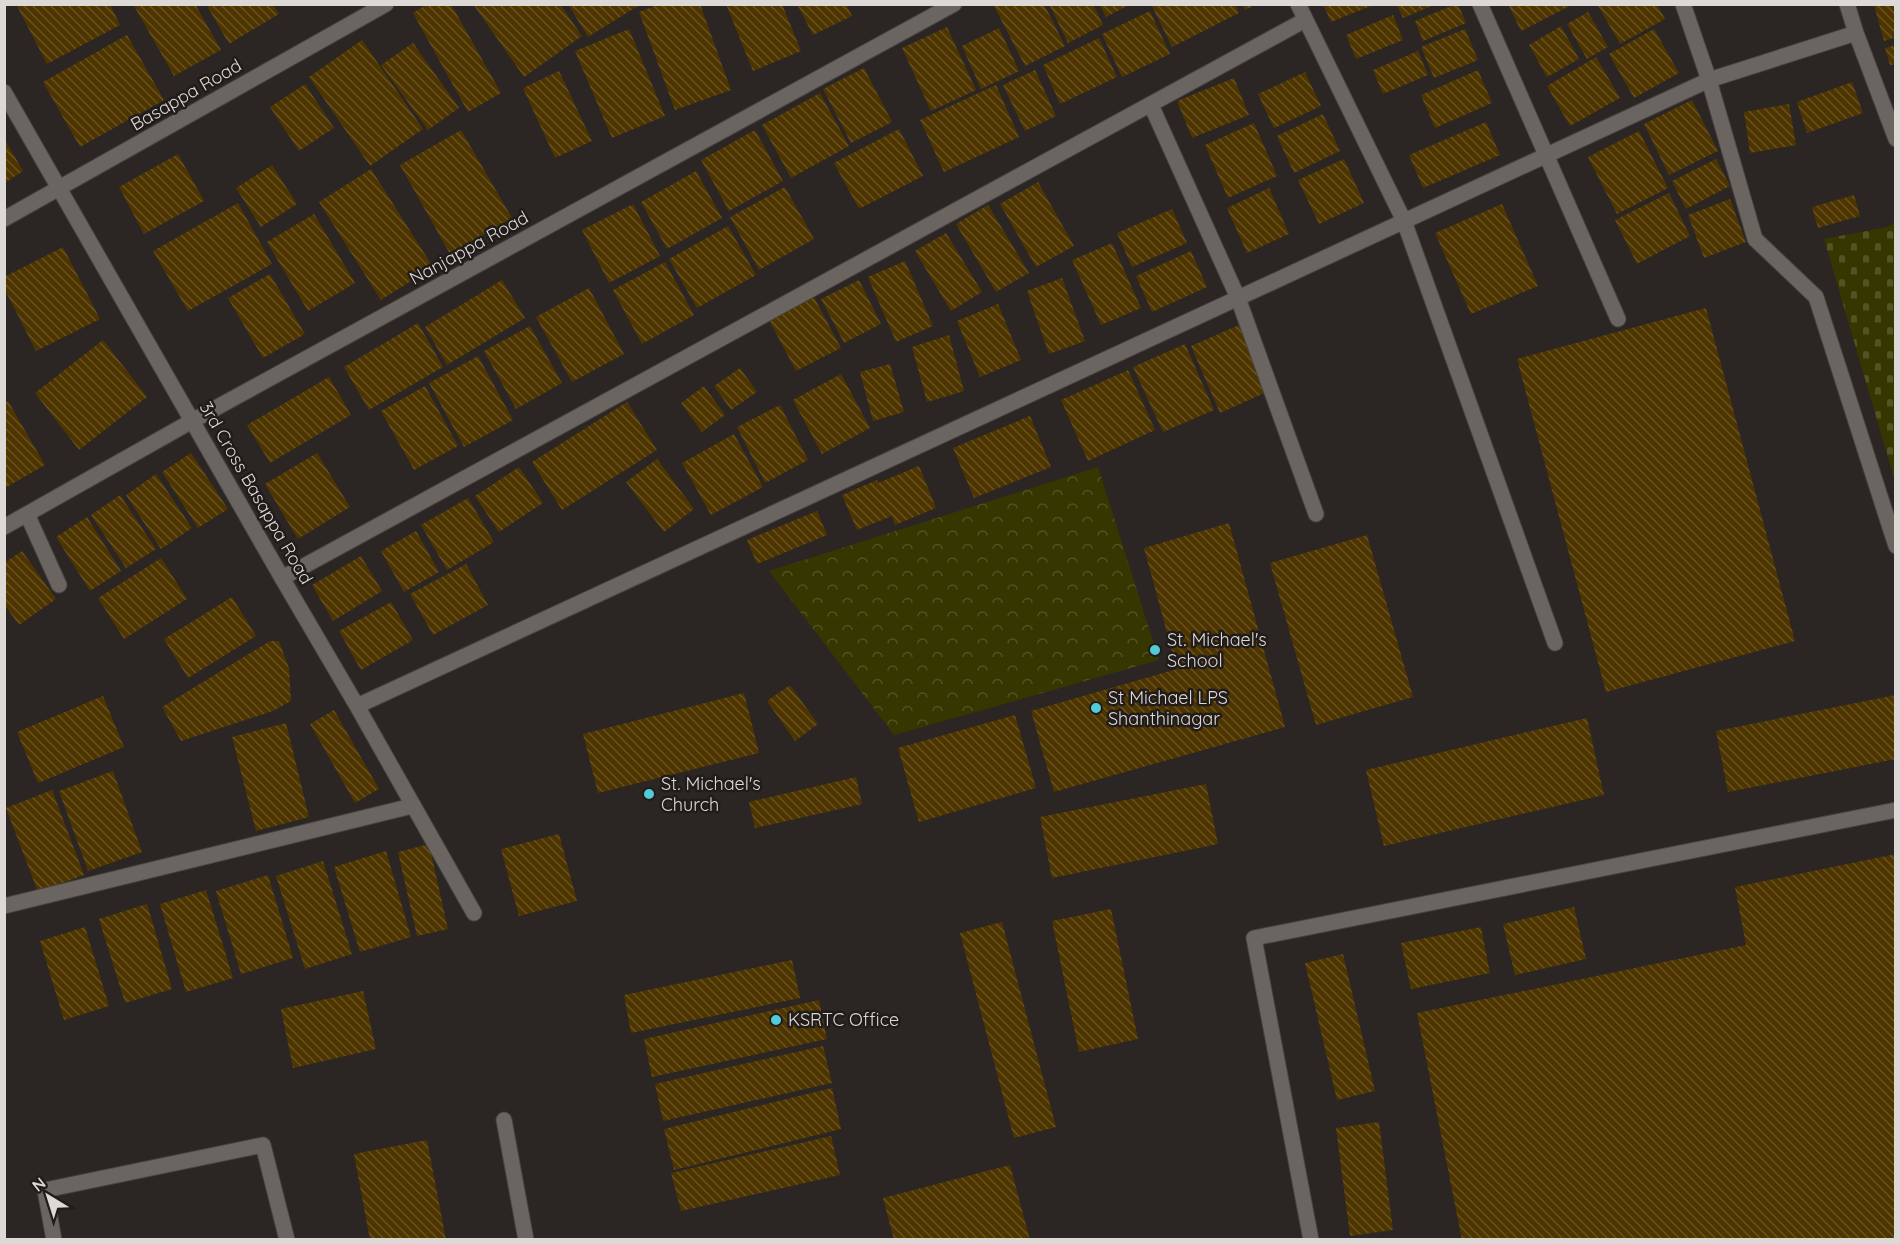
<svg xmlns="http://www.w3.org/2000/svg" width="1900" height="1244" font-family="Quicksand,sans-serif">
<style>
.cemetery{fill:url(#cemetery-stones)}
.park{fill:url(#park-crowns)}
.building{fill:url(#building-back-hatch)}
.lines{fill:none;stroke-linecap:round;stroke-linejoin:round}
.service-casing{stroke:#474441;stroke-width:17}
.minor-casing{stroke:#474441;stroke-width:17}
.service{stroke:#6a6561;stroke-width:15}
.minor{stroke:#6a6561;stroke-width:15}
.poi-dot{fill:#51ccd4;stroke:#211c1a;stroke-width:2}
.labels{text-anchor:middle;stroke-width:5;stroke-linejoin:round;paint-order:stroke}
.street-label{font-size:18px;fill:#dcd9d7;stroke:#211c1a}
.poi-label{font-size:18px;fill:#dcd9d7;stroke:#211c1a;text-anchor:start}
</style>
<defs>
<pattern id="cemetery-stones" width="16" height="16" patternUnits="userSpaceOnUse" patternTransform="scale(1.5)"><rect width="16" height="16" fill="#353600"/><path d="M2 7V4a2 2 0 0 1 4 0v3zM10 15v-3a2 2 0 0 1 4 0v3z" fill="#525224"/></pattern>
<pattern id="park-crowns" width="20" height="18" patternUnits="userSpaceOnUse" patternTransform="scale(1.5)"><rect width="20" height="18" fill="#353600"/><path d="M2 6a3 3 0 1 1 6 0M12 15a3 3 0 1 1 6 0" fill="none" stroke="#525224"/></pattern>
<pattern id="building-back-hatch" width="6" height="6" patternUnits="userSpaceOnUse" patternTransform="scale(1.5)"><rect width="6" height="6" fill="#4e3500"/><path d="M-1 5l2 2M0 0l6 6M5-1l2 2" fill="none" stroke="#675224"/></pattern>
</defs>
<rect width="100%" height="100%" fill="#2b2623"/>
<path class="cemetery" d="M 1895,223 L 1895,481 L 1824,239 L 1887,227 Z"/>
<path class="park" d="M 1098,467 L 1159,660 L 894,735 L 769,571 Z"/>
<path class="building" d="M 16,4 L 110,4 L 120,25 L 47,64 Z
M 133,4 L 195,4 L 221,50 L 174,76 Z
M 206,4 L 273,4 L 279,14 L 229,44 Z
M 427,4 L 451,4 L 501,93 L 468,112 L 413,13 Z
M 473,4 L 560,4 L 582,36 L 524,77 Z
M 568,4 L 641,4 L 588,37 Z
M 660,4 L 700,4 L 731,90 L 675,110 L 639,12 Z
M 726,4 L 782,4 L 801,51 L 753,71 Z
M 797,4 L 846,4 L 852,16 L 813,35 Z
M 993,4 L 1044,4 L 1065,46 L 1025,66 Z
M 1049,4 L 1093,4 L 1103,25 L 1068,43 Z
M 1099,4 L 1131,4 L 1106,17 Z
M 1151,4 L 1235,4 L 1239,13 L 1172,47 Z
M 1243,4 L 1257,4 L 1245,10 Z
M 1323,4 L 1373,4 L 1373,5 L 1331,22 Z
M 1456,4 L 1458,4 L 1466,23 L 1423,41 L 1415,21 Z
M 1508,4 L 1574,4 L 1521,31 Z
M 1597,4 L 1657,4 L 1665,19 L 1620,44 Z
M 1896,4 L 1896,37 L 1884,41 L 1874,5 Z
M 1397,5 L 1434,5 L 1403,18 Z
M 1150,11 L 1170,54 L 1122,77 L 1102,34 Z
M 1588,12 L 1608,47 L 1587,59 L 1567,24 Z
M 1393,15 L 1403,40 L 1356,59 L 1346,35 Z
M 1561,26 L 1579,59 L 1547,77 L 1529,45 Z
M 947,27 L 976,90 L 931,111 L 902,48 Z
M 999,28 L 1019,71 L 981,89 L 962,46 Z
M 629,29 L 665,116 L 612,138 L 575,51 Z
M 1465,29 L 1478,60 L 1434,78 L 1421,47 Z
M 1654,29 L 1679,73 L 1634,98 L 1609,54 Z
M 127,35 L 164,100 L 80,147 L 43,82 Z
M 1099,38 L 1117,77 L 1060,104 L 1043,65 Z
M 362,40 L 423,129 L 370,166 L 309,77 Z
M 413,43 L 459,108 L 428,130 L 381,65 Z
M 1896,45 L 1896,64 L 1890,65 L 1885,48 Z
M 1418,51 L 1428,75 L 1383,94 L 1373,70 Z
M 1596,57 L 1620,98 L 1570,126 L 1547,86 Z
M 864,68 L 892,122 L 851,143 L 823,89 Z
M 1035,70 L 1056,116 L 1025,131 L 1003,85 Z
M 1478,70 L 1492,103 L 1435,128 L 1421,95 Z
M 559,71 L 592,141 L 555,158 L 523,88 Z
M 1305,72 L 1321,106 L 1274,128 L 1258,94 Z
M 1234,78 L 1249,115 L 1192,138 L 1177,101 Z
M 1852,82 L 1863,113 L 1807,133 L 1797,102 Z
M 305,84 L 334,128 L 299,151 L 270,107 Z
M 996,85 L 1019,137 L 944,172 L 920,120 Z
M 820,93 L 849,146 L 791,178 L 762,125 Z
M 1692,100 L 1718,151 L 1669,175 L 1644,124 Z
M 1789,104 L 1796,145 L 1750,153 L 1744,112 Z
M 1323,114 L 1340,151 L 1294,173 L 1277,136 Z
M 1486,122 L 1500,155 L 1423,188 L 1409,155 Z
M 1254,123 L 1277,176 L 1228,198 L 1205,145 Z
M 899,129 L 923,176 L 859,209 L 834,163 Z
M 461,130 L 512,218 L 450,254 L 400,165 Z
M 755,130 L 783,181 L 729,211 L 701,160 Z
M 1639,131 L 1668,188 L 1617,214 L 1588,157 Z
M 5,140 L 23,171 L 5,183 Z
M 178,154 L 204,201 L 144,234 L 119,187 Z
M 1344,159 L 1364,203 L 1319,224 L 1298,180 Z
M 1716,159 L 1730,186 L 1686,209 L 1672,181 Z
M 272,165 L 297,204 L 261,227 L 236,188 Z
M 371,169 L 433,267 L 381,300 L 319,202 Z
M 696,171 L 722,218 L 667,249 L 641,202 Z
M 1038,182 L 1074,246 L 1036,267 L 1000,204 Z
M 785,187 L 814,239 L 759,270 L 730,217 Z
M 1269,188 L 1289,234 L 1247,253 L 1227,208 Z
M 1669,193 L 1690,236 L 1637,264 L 1615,220 Z
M 1854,195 L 1860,216 L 1818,228 L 1812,207 Z
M 1730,199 L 1746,242 L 1704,258 L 1688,215 Z
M 238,203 L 272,264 L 188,311 L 153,251 Z
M 633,204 L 660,256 L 609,283 L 582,230 Z
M 1502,204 L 1538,286 L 1471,314 L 1435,233 Z
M 988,205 L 1029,273 L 996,292 L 956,224 Z
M 1172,209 L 1187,243 L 1132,267 L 1117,233 Z
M 314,214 L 355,283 L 308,311 L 267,242 Z
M 728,226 L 756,275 L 697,308 L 669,259 Z
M 946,233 L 982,292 L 951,311 L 915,251 Z
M 1112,243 L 1141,308 L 1101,325 L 1072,260 Z
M 63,247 L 100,319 L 36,351 L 4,288 L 4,277 Z
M 1191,251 L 1207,287 L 1152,312 L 1136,276 Z
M 905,261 L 933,326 L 896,342 L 868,277 Z
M 665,262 L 694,315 L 642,344 L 613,290 Z
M 270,274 L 305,334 L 263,358 L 228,298 Z
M 1062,278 L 1085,341 L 1049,354 L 1027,291 Z
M 502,280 L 525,318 L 447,365 L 425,327 Z
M 859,280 L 881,324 L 844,343 L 821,299 Z
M 589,288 L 624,354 L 572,382 L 536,317 Z
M 814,297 L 841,348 L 796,371 L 769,320 Z
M 998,304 L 1021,360 L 980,377 L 957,321 Z
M 1706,308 L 1795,641 L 1606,692 L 1517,359 Z
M 418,323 L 443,367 L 369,410 L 344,367 Z
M 1239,325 L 1269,391 L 1220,413 L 1191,346 Z
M 530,326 L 562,383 L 516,409 L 484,351 Z
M 949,335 L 964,391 L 927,402 L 912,347 Z
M 103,340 L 147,397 L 79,450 L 35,393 Z
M 1185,344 L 1214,410 L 1163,432 L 1133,367 Z
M 478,356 L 513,420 L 464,447 L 429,383 Z
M 890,364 L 904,412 L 873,421 L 860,372 Z
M 740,368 L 757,392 L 731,410 L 714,386 Z
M 1128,370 L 1155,430 L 1088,461 L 1061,400 Z
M 841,374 L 870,428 L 822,454 L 793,400 Z
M 329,377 L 351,415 L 270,463 L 247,425 Z
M 425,386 L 458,446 L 414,470 L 381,411 Z
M 704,386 L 725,415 L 702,432 L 681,403 Z
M 8,401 L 45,465 L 5,488 L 5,403 Z
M 627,402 L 657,450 L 562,510 L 532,462 Z
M 780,405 L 808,460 L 765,483 L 737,427 Z
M 1030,416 L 1051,467 L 974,498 L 953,448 Z
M 734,434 L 763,487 L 711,515 L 682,463 Z
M 191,453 L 228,509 L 198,528 L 162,472 Z
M 317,453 L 350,507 L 298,539 L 265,484 Z
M 657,459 L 694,509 L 664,532 L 626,482 Z
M 919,466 L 936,508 L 895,525 L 892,516 L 857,530 L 842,495 L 877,480 L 878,483 Z
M 519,467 L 543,503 L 499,532 L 475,496 Z
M 156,474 L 192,528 L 161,549 L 126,495 Z
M 120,495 L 156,549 L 126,568 L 91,515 Z
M 468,498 L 494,542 L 447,570 L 421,525 Z
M 817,511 L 827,535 L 757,564 L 747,540 Z
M 87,517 L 121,571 L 90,591 L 56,537 Z
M 1229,523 L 1285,727 L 1054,792 L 1031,711 L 1177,669 L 1144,548 Z
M 416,531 L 439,572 L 404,592 L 381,551 Z
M 1367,535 L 1413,697 L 1316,725 L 1270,563 Z
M 22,551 L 56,599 L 19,625 L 4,604 L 4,563 Z
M 361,556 L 382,591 L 333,621 L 312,585 Z
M 161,558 L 187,599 L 124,639 L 98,598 Z
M 466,564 L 488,605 L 433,635 L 410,594 Z
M 232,597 L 256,636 L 188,678 L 164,639 Z
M 391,602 L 413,640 L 361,670 L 339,631 Z
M 270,641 L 279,641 L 289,668 L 291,701 L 273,711 L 181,741 L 162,707 Z
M 790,685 L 818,724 L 795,741 L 767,701 Z
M 744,693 L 759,753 L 598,793 L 583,734 Z
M 1896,695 L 1896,759 L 1728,792 L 1716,731 Z
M 103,696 L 124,747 L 38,783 L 17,732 Z
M 334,710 L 379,789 L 355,803 L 310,724 Z
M 1015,715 L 1036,788 L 919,822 L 898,748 Z
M 1587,718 L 1604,795 L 1384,846 L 1366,770 Z
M 286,723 L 309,817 L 256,831 L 232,737 Z
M 113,771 L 142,852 L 88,871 L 59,791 Z
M 856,777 L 862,804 L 755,828 L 749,802 Z
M 1206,784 L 1218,844 L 1052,878 L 1040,817 Z
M 52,790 L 84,875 L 38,892 L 6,808 Z
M 559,834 L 577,901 L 519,916 L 501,849 Z
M 429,844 L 448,929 L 417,936 L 398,852 Z
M 386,851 L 411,937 L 360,952 L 334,867 Z
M 1896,854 L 1896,1240 L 1462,1240 L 1417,1013 L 1746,945 L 1735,887 Z
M 323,861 L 352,954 L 305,969 L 276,876 Z
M 268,875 L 293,958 L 241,974 L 216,891 Z
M 206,890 L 233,978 L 186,992 L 160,904 Z
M 147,904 L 172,989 L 125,1003 L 99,919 Z
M 1574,907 L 1586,959 L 1515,975 L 1503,924 Z
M 1111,909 L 1138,1039 L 1079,1052 L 1052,921 Z
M 1002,922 L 1056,1127 L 1014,1138 L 960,933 Z
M 85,927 L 109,1006 L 64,1020 L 40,941 Z
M 1481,927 L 1490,973 L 1411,989 L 1401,943 Z
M 1343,954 L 1375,1091 L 1337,1100 L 1305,963 Z
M 792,960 L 800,998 L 631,1033 L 624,995 Z
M 363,991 L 376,1049 L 293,1068 L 281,1009 Z
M 819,1000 L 827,1039 L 652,1077 L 644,1039 Z
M 823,1046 L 832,1083 L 663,1121 L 655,1084 Z
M 832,1088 L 841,1129 L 674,1170 L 664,1129 Z
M 1379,1122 L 1393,1230 L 1350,1236 L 1336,1128 Z
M 831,1136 L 840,1175 L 681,1211 L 671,1173 Z
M 427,1140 L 446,1240 L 370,1240 L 354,1154 Z
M 1010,1165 L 1030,1240 L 894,1240 L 883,1198 Z"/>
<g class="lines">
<defs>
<path id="service" d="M 1404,221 L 1555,643
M 1238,298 L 1316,514
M 54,1240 L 45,1190 L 263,1145 L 287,1240
M 1311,1240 L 1254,938 L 1896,810"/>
<path id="minor" d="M 1298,4 L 1404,221
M 1480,4 L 1618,319
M 1683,4 L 1709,80 L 1755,239 L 1816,297 L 1896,546
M 1856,33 L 1896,139
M 4,92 L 282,578 L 357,706 L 474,913
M 1151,105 L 1238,298
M 4,219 L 386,4
M 27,514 L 59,585
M 4,527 L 192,421 L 954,4
M 282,578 L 1305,20
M 357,706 L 1709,80 L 1856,33 L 1847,4
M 4,906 L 412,806
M 504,1120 L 526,1240"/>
</defs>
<use href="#service" class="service-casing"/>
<use href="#minor" class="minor-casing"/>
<use href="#service" class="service"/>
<use href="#minor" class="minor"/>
</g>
<g class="poi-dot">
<circle cx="1155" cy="650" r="6"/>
<circle cx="1096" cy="708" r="6"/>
<circle cx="649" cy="794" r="6"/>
<circle cx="776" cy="1020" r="6"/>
</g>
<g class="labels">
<g class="street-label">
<text transform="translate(186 95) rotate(-30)" y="6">Basappa Road</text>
<text transform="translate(469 248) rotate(-29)" y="6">Nanjappa Road</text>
<text transform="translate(256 493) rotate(60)" y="6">3rd Cross Basappa Road</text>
</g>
<g class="poi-label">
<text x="1167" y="646">St. Michael's<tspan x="1167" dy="21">School</tspan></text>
<text x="1108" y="704">St Michael LPS<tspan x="1108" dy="21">Shanthinagar</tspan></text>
<text x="661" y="790">St. Michael's<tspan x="661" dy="21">Church</tspan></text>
<text x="788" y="1026">KSRTC Office</text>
</g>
</g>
<rect width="1900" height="1244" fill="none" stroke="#dcd9d7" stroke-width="12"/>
<g transform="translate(48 1196) rotate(322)" stroke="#211c1a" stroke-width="4.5" paint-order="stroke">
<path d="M0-4.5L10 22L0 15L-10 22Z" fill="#dcd9d7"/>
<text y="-9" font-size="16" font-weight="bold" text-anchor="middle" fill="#dcd9d7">N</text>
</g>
</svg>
